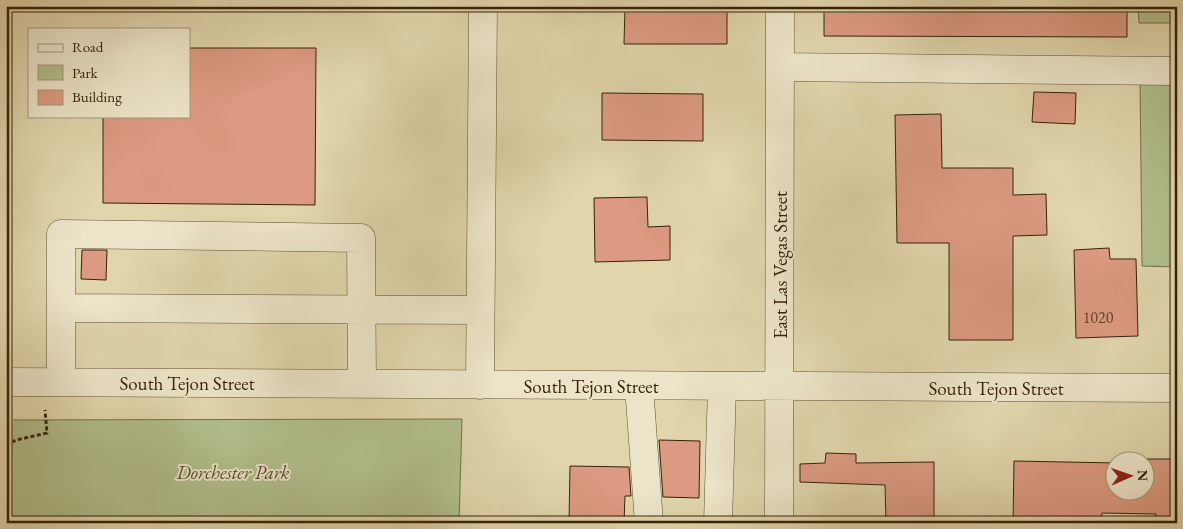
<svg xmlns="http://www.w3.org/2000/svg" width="1183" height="529" font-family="'EB Garamond',serif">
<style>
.green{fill:#b0be8b;stroke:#74704b}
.building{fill:#db9a81;stroke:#37230b}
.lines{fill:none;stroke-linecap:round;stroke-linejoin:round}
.minor-casing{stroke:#615033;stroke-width:29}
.path{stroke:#37230b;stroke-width:3;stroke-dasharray:4 2.5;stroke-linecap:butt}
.minor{stroke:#ebe4c8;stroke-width:28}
.labels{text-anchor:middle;stroke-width:4;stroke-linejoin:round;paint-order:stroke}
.number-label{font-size:16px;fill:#604128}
.street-label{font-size:19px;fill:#37230b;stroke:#ebe4c8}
.park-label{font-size:19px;font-style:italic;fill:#554a2b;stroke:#ebe4c8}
</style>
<rect width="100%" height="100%" fill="#e0d5ab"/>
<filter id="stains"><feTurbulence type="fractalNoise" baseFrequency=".004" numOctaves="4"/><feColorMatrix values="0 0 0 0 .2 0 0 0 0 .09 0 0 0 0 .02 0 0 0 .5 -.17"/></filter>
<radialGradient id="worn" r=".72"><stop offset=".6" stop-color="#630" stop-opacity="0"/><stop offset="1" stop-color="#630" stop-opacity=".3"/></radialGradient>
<path class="green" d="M 1138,6 L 1177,6 L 1177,23 L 1139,23 Z
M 1140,76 L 1177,76 L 1177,267 L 1142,266 Z
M 462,419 L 459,523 L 6,523 L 6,420 Z"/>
<path class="building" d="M 625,6 L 727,6 L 727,44 L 624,44 Z
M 824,6 L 1127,6 L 1127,37 L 824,36 Z
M 189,48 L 316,48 L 315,205 L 103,203 L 103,116 L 189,116 Z
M 1034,92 L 1076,93 L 1075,124 L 1032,122 Z
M 602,93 L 703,94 L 703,141 L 602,140 Z
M 941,114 L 942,168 L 1013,168 L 1013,195 L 1046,194 L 1047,235 L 1013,236 L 1013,340 L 949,340 L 949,243 L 897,243 L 895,115 Z
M 647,197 L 648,227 L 670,226 L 670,260 L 595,262 L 594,198 Z
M 1109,248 L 1110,259 L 1136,259 L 1138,336 L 1076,338 L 1074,250 Z
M 82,250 L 107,250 L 106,280 L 81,279 Z
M 659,440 L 700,441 L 699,498 L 663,497 Z
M 826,453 L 856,454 L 856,463 L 934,462 L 934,523 L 886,523 L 885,485 L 800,482 L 800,464 L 825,463 Z
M 1137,459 L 1177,459 L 1177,523 L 1155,523 L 1156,514 L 1102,513 L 1101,523 L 1013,523 L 1014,461 L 1116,463 L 1116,492 L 1146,492 L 1146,462 L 1137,462 Z
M 570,466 L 629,467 L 631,496 L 625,496 L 624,523 L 569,523 Z"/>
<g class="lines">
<defs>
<path id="minor" d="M 780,67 L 1177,71
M 61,308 L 480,310
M 6,382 L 1177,388
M 61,382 L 61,234 L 361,238 L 362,384
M 480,385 L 483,6
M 639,386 L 649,523
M 718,523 L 722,387
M 779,523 L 780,6"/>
</defs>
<use href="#minor" class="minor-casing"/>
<path class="path" d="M 6,25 L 13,6
M 6,298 L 8,354
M 6,445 L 16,440 L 47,433 L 45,410"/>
<use href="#minor" class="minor"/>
</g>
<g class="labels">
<g class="number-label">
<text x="1098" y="323">1020</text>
</g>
<g class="street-label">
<text transform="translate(780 265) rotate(-90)" y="7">East Las Vegas Street</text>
<text x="187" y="390">South Tejon Street</text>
<text x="591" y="393">South Tejon Street</text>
<text x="996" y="395">South Tejon Street</text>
</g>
<g class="park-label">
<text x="233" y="479">Dorchester Park</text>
</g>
</g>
<rect width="1183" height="529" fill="none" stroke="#e0d5ab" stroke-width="25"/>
<rect x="8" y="8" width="1168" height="514" fill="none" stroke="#37230b" stroke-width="2.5"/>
<rect x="12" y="12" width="1158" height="504" fill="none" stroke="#37230b"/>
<rect x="28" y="28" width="162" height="90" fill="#ebe4c8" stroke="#a3977c"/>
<rect x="38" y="44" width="25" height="8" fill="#ebe4c8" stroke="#a3977c"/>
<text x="72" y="52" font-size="15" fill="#37230b">Road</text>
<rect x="38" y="65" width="25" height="15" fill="#b0be8b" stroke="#a3977c"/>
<text x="72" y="78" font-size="15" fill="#37230b">Park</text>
<rect x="38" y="90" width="25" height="15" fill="#db9a81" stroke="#a3977c"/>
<text x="72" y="102" font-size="15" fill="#37230b">Building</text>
<g transform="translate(1130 476) rotate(88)"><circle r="24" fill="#ebe4c8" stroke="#a3977c"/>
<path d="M0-4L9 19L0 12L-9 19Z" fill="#8f2418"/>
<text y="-8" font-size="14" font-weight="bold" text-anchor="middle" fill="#37230b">N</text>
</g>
<rect width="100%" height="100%" filter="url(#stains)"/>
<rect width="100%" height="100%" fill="url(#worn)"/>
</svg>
